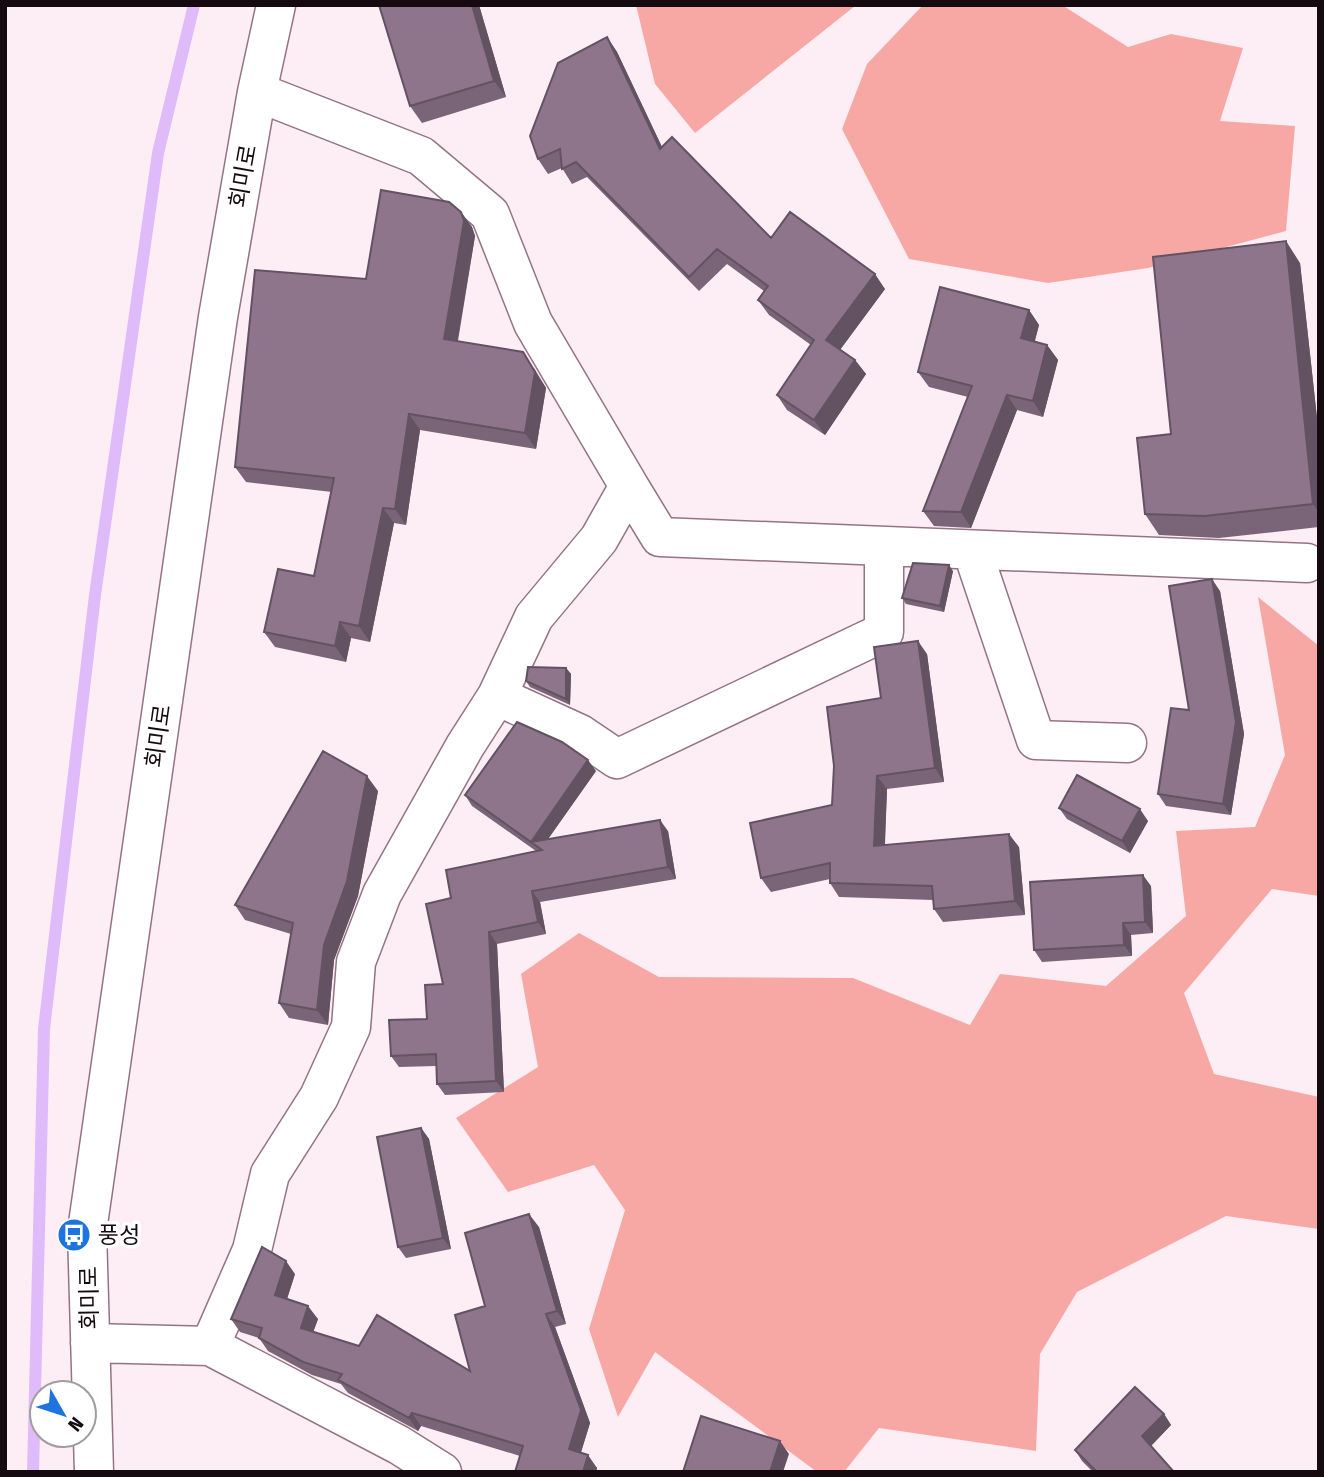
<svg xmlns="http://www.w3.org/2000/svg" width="1324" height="1477" font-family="'Fira Sans Condensed','Noto Sans KR',sans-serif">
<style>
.forest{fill:#f8a8a4}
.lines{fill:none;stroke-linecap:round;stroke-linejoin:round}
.stream{stroke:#dfbbfa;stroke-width:12}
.minor-casing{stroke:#947484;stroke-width:41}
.minor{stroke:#fff;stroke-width:38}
.wall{fill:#7a6578}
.shaded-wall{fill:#635262}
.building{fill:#8e758c;stroke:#635262;stroke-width:2}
.labels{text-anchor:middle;stroke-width:7;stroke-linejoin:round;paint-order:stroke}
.street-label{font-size:23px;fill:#150a10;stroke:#fff}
.poi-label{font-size:23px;fill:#150a10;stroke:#fff;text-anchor:start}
</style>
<rect width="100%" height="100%" fill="#fdeef5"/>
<path class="forest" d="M 636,5 L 855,5 L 855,6 L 695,133 L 655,84 Z
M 923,5 L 1062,5 L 1128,47 L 1171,34 L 1243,48 L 1220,121 L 1295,126 L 1286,231 L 1148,268 L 1048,283 L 909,259 L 842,129 L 867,64 Z
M 1258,597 L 1319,646 L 1319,896 L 1272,889 L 1184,993 L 1214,1074 L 1319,1097 L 1319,1229 L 1226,1216 L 1077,1292 L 1040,1354 L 1036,1451 L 879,1428 L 844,1472 L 817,1472 L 655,1352 L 618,1417 L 589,1329 L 625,1210 L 594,1165 L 508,1192 L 456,1118 L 538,1067 L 521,974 L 579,933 L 659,977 L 853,978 L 970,1025 L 1000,974 L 1106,986 L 1186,916 L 1176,831 L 1255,827 L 1285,755 Z"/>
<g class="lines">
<path class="stream" d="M 33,1472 L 44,1029 L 95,595 L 158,153 L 194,5"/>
<defs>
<path id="minor" d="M 629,486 L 660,537 L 1307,563
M 972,550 L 1036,740 L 1127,743
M 497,696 L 580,734 L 617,759 L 884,632 L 884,546
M 90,1343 L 210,1346 L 399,1445 L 442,1472
M 210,1346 L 252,1250 L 270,1174 L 319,1097 L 351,1027 L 356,962 L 382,894 L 465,746 L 497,696 L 534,617 L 599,539 L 629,486 L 533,323 L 490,214 L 421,156 L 257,92
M 94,1472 L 87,1231 L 218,317 L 257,92 L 276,5"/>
</defs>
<use href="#minor" class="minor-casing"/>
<use href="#minor" class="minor"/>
</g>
<path class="wall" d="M 379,5 L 479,5 L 506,97 L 422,123 L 410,106 Z
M 607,37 L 617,52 L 662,147 L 771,238 L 885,289 L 840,350 L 855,360 L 866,374 L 825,435 L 787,410 L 777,395 L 811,345 L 769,315 L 758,300 L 764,291 L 727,264 L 699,291 L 587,177 L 572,184 L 562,168 L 548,174 L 538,159 Z
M 461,212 L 472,227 L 475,236 L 458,341 L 534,368 L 546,388 L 536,449 L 420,430 L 406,525 L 394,523 L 370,642 L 351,638 L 346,662 L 275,647 L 264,632 L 314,576 L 332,492 L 246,482 L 235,467 L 366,279 Z
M 1300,263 L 1319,436 L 1319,527 L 1219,538 L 1159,535 L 1145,514 L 1171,434 Z
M 1029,310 L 1039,325 L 1035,341 L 1047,345 L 1058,360 L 1043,417 L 1017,410 L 971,528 L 934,526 L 923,511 L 968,397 L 929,387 L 918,372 Z
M 953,571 L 944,612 L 906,604 L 902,598 Z
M 1220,591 L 1244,734 L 1231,815 L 1166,806 L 1158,794 L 1189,710 Z
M 927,654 L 944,782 L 887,789 L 885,845 L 1019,847 L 1025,915 L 943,922 L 934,909 L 933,900 L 839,897 L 830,883 L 830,879 L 771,892 L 761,878 L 832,805 L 881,698 Z
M 566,668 L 571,674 L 570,705 L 530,687 L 526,681 Z
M 596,771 L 548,839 L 668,831 L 676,879 L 540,902 L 546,934 L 497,944 L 504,1092 L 445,1095 L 437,1084 L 436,1066 L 399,1067 L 391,1056 L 427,1019 L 443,984 L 451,898 L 536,851 L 472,806 L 465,795 Z
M 378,791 L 358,896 L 334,960 L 328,1025 L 289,1018 L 279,1003 L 291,934 L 245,920 L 235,905 Z
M 1059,808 L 1148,821 L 1130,853 L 1067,819 Z
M 1151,886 L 1153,933 L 1131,935 L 1132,956 L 1042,962 L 1034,950 Z
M 421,1128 L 429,1139 L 451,1249 L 406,1258 L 398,1247 Z
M 539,1227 L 566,1324 L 555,1327 L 590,1423 L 581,1452 L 597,1468 L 596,1472 L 515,1472 L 520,1456 L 421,1426 L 418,1431 L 348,1393 L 341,1384 L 312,1375 L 268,1351 L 259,1338 L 240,1332 L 231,1319 L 295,1274 L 287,1299 L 318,1319 L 313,1332 L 359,1346 L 470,1371 L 485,1306 Z
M 1164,1414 L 1171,1425 L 1151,1446 L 1093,1472 L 1082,1461 L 1075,1450 Z"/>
<path class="shaded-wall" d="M 472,5 L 479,5 L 506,97 L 494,81 Z
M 607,37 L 617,52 L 670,164 L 660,149 Z
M 461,212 L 472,227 L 475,236 L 455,355 L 444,339 Z
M 1286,241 L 1300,263 L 1319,436 L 1319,512 L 1313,504 Z
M 875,274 L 885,289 L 836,355 L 826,340 Z
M 1029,310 L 1039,325 L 1031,353 L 1021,338 Z
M 1047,345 L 1058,360 L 1043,417 L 1033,401 Z
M 523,352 L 546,388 L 536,449 L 525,433 Z
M 855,360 L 866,374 L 825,435 L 814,420 Z
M 1007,395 L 1017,410 L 971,528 L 961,512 Z
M 409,414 L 420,430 L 406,525 L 395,509 Z
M 383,508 L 394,523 L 370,642 L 359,626 Z
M 949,565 L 953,571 L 944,612 L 940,606 Z
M 1212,579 L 1220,591 L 1244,734 L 1231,815 L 1223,804 Z
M 340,622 L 351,638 L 346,662 L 335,646 Z
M 918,641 L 927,654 L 944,782 L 935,768 Z
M 566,668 L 571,674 L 570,705 L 566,699 Z
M 588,760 L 596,771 L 541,849 L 531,842 L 539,853 L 531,842 Z
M 367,776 L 378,791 L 358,896 L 334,960 L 328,1025 L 317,1010 L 324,945 Z
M 877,776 L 887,789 L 884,860 L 874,846 Z
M 1140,809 L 1148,821 L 1130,853 L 1122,841 Z
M 660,820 L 668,831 L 676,879 L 668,867 Z
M 1009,834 L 1019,847 L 1025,915 L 1015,901 Z
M 1143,875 L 1151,886 L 1153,933 L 1145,922 Z
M 532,891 L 540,902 L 546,934 L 538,922 Z
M 1123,923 L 1131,935 L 1132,956 L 1124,945 Z
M 489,932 L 497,944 L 504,1092 L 496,1081 Z
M 421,1128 L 429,1139 L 451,1249 L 443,1238 Z
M 529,1214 L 539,1227 L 566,1324 L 557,1311 Z
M 286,1261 L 295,1274 L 284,1308 L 275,1295 Z
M 308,1306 L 318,1319 L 310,1341 L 301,1328 Z
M 546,1314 L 555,1327 L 590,1423 L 578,1462 L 569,1449 Z
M 412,1413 L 421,1426 L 418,1431 L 409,1418 Z
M 1164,1414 L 1171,1425 L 1150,1447 L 1142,1436 Z
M 780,1441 L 789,1454 L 783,1472 L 770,1472 Z
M 588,1455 L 597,1468 L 596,1472 L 583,1472 Z"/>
<path class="building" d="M 379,5 L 472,5 L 494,81 L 410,106 Z
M 607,37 L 660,149 L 672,137 L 771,238 L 790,212 L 875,274 L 826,340 L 855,360 L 814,420 L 777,395 L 814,340 L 758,300 L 768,286 L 717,249 L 689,277 L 576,162 L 562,169 L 560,149 L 538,159 L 530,136 L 558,63 Z
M 381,190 L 449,202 L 461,212 L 464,221 L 444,339 L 523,352 L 535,372 L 525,433 L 409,414 L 395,509 L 383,508 L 359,626 L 340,622 L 335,646 L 264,632 L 278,569 L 314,576 L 334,478 L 235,467 L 255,270 L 366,279 Z
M 1286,241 L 1313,504 L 1205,516 L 1145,514 L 1137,438 L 1171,434 L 1153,257 Z
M 940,287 L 1029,310 L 1021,338 L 1047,345 L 1033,401 L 1007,395 L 961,512 L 923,511 L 972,386 L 918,372 Z
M 913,563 L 949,565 L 940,606 L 902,598 Z
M 1212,579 L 1236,722 L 1223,804 L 1158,794 L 1171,708 L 1189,710 L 1169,586 Z
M 918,641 L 935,768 L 877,776 L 874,846 L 1009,834 L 1015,901 L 934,909 L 932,886 L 830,883 L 830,863 L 761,878 L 750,823 L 832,805 L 834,766 L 827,707 L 881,698 L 874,647 Z
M 528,667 L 566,668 L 566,699 L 526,681 Z
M 517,722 L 562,742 L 588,760 L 531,842 L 465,795 Z
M 323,751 L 367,776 L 347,881 L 324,945 L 317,1010 L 279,1003 L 293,923 L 235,905 Z
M 1077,775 L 1140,809 L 1122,841 L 1059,808 Z
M 660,820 L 668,867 L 532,891 L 538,922 L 489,932 L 496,1081 L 437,1084 L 436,1054 L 391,1056 L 389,1020 L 427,1019 L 425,985 L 443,984 L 426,904 L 451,898 L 446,870 L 542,850 L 531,842 Z
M 1143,875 L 1145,922 L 1123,923 L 1124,945 L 1034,950 L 1030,882 Z
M 421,1128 L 443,1238 L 398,1247 L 377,1137 Z
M 529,1214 L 557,1311 L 546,1314 L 581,1410 L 569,1449 L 588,1455 L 583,1472 L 515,1472 L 523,1446 L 412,1413 L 409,1418 L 338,1380 L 342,1374 L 303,1362 L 259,1338 L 262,1328 L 231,1319 L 262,1247 L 286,1261 L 275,1295 L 308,1306 L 301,1328 L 359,1346 L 377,1315 L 470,1371 L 455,1315 L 485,1306 L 465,1233 Z
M 1135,1387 L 1164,1414 L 1142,1436 L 1174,1472 L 1094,1472 L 1095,1470 L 1075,1450 Z
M 701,1416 L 780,1441 L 770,1472 L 683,1472 Z"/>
<defs>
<symbol id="bus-disc" viewBox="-11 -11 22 22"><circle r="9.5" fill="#1e74de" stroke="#fff"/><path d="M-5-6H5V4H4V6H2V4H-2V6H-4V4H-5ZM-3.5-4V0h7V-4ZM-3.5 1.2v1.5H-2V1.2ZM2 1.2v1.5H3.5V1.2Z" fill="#fff"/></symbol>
</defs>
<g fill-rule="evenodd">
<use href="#bus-disc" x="55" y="1216" width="38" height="38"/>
</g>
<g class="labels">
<g class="street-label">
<text transform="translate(243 176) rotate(-80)" y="8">회미로</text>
<text transform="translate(158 736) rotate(-82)" y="8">회미로</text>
<text transform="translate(89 1298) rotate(-91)" y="8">회미로</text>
</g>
<g class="poi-label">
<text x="98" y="1243">풍성</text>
</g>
</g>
<rect width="1324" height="1477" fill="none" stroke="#150a10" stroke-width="14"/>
<g transform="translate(63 1414) rotate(129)"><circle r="33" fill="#ffffff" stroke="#a19d9f" stroke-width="2"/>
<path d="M0-5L12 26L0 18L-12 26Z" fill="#1e74de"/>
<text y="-10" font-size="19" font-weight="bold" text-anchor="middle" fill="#150a10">N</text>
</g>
</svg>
